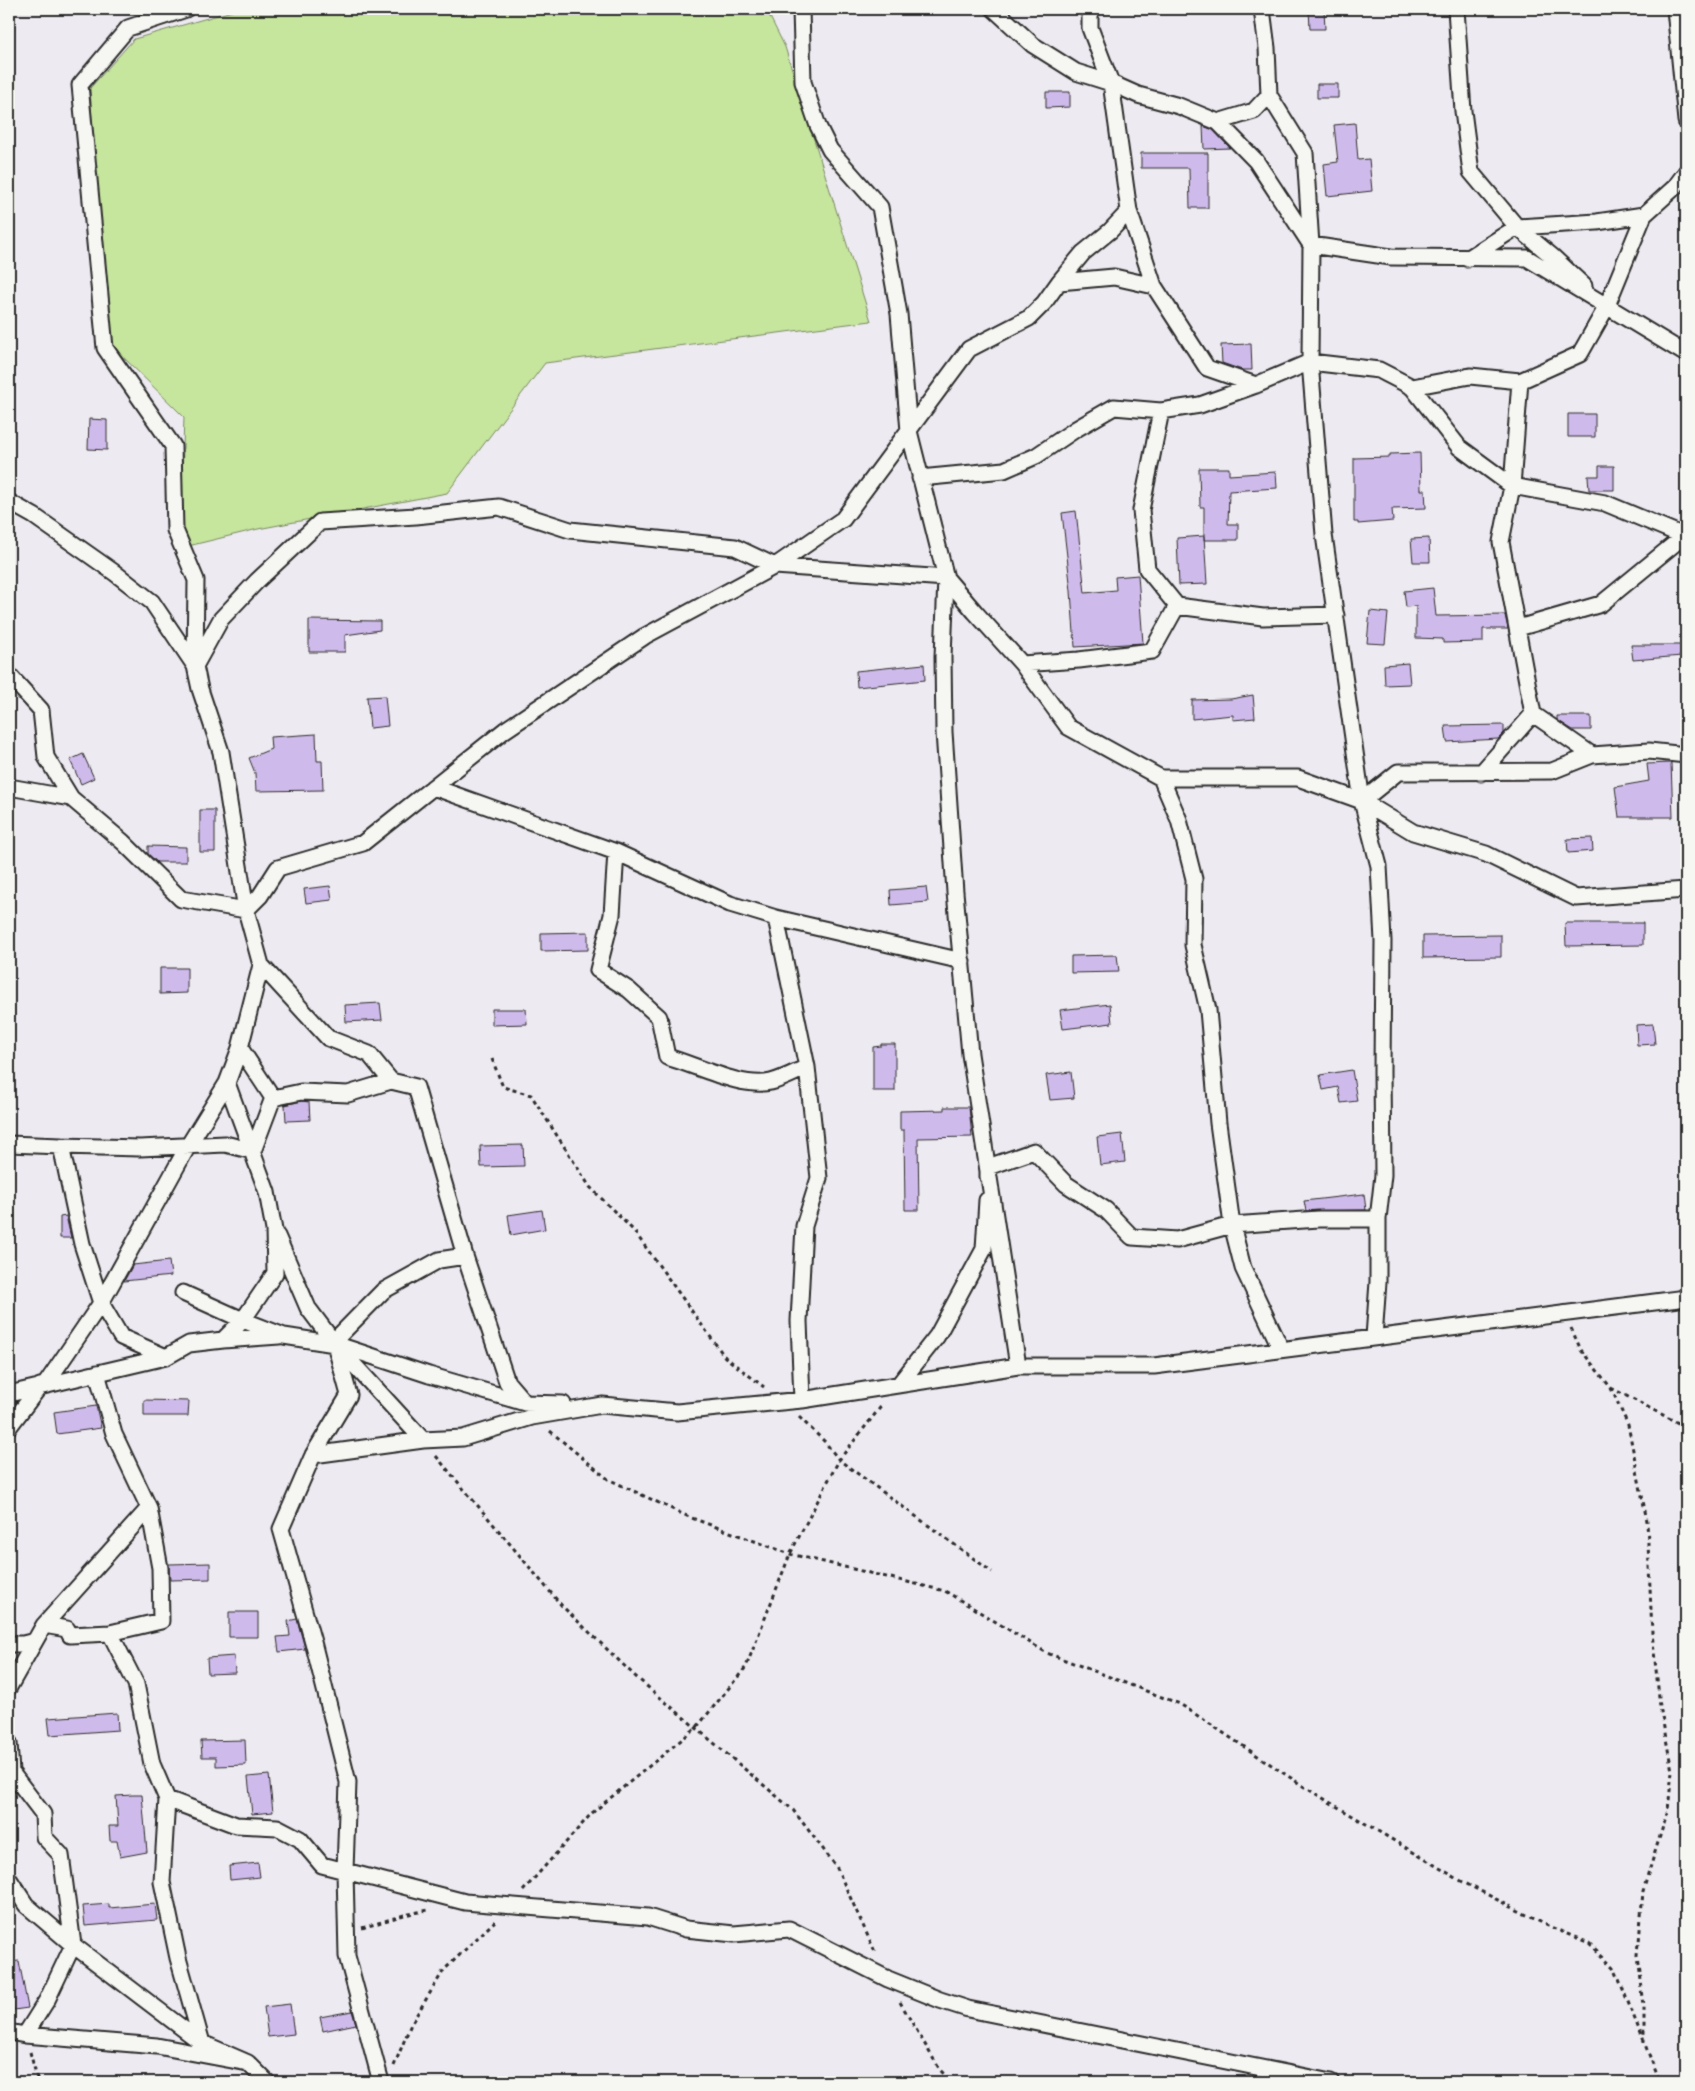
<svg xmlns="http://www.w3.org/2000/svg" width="1695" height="2091" font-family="'Comic Neue',sans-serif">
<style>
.green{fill:#c6e59d;stroke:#788864}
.building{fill:#cfbbeb;stroke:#2b2b2b}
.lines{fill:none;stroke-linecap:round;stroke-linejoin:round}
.minor-casing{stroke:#2b2b2b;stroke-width:19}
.path{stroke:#2b2b2b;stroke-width:3;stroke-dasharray:4 4;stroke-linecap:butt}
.minor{stroke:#f6f6f2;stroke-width:15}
</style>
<rect width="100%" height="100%" fill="#eeeaf1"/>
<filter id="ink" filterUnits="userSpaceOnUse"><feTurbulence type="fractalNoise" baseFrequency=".02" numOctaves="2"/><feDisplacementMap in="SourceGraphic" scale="10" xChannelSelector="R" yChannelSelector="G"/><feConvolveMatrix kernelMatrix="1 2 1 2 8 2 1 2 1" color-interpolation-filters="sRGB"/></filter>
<g filter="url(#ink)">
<path class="green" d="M 239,9 L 766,9 L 785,47 L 871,321 L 545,363 L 447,493 L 258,529 L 184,547 L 181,508 L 184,417 L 112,346 L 99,230 L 90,88 L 134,39 Z"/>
<path class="building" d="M 1309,9 L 1324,9 L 1325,29 L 1310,29 Z
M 1317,84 L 1338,84 L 1338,98 L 1317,98 Z
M 1046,92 L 1070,92 L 1070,107 L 1046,108 Z
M 1355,123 L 1358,160 L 1369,159 L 1372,191 L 1327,196 L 1324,164 L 1338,162 L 1334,125 Z
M 1203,126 L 1213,130 L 1230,148 L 1204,149 Z
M 1141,153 L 1208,153 L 1208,208 L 1190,208 L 1189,168 L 1141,168 Z
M 1251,344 L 1252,370 L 1242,370 L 1222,363 L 1221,345 Z
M 1568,414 L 1595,414 L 1595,437 L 1568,437 Z
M 89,419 L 107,420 L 107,450 L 88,449 Z
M 1420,453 L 1421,490 L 1425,490 L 1426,508 L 1392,509 L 1393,521 L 1358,524 L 1358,522 L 1354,522 L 1354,458 L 1390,457 L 1390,454 Z
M 1599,466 L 1614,466 L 1614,490 L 1589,490 L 1588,476 L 1599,476 Z
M 1199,468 L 1229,468 L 1229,475 L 1276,472 L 1277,488 L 1229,491 L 1228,524 L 1238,524 L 1238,540 L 1204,540 L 1204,507 L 1200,507 Z
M 1076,511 L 1085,593 L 1116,590 L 1115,577 L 1138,575 L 1143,643 L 1075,647 L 1071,591 L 1062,513 Z
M 1204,536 L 1207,584 L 1179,585 L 1177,538 Z
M 1429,538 L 1430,562 L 1413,562 L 1411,539 Z
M 1433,588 L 1436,616 L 1505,615 L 1508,629 L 1483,629 L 1483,642 L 1443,643 L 1443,639 L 1416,638 L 1416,606 L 1406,607 L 1404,591 Z
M 1370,611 L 1388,613 L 1385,644 L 1367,643 Z
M 309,620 L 380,621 L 380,630 L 345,635 L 345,652 L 309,652 Z
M 1631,645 L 1682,645 L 1682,656 L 1633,660 Z
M 1408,663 L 1410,684 L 1385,685 L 1384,665 Z
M 924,664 L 925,680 L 857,687 L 856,671 Z
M 1253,695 L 1255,718 L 1233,720 L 1233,715 L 1192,719 L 1192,700 L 1231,699 Z
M 385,696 L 388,726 L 370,728 L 367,697 Z
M 1557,716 L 1591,716 L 1591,730 L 1573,730 L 1557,720 Z
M 1504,725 L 1504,733 L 1498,739 L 1447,742 L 1445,726 Z
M 316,734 L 317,761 L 322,761 L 323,790 L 256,791 L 255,773 L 249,758 L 271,749 L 270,737 Z
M 83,754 L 94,778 L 81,784 L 70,760 Z
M 1671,763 L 1673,817 L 1619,817 L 1615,787 L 1649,781 L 1647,764 Z
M 200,810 L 215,810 L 215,852 L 200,852 Z
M 1592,838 L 1593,851 L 1568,853 L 1567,839 Z
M 148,846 L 186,847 L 186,862 L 157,862 L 148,854 Z
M 330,886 L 332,900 L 306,903 L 304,889 Z
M 926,887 L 928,902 L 891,905 L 890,890 Z
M 1565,923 L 1643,923 L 1643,945 L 1566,946 Z
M 588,932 L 588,950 L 541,951 L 541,933 Z
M 1501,935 L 1501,957 L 1423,958 L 1423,936 Z
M 1117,955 L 1119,972 L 1071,973 L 1071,956 Z
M 160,968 L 187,968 L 187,993 L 160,994 Z
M 380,1003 L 382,1020 L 346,1022 L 345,1005 Z
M 1110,1004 L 1112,1023 L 1063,1029 L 1060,1010 Z
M 492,1009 L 526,1009 L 527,1024 L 492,1025 Z
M 1653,1024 L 1655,1044 L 1637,1045 L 1636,1025 Z
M 881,1044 L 895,1044 L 895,1091 L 873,1091 L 873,1047 L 881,1046 Z
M 1352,1070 L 1357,1101 L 1341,1103 L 1338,1087 L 1323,1090 L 1320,1075 Z
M 1071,1072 L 1074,1098 L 1050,1100 L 1046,1075 Z
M 302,1101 L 309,1102 L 310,1120 L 286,1121 L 285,1105 Z
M 944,1107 L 969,1107 L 972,1137 L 918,1138 L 919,1210 L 905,1210 L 904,1130 L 900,1130 L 900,1111 L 944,1110 Z
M 1122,1134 L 1125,1162 L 1100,1165 L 1097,1137 Z
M 523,1145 L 524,1166 L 481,1167 L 480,1146 Z
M 1364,1194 L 1366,1210 L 1306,1211 L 1304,1201 Z
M 542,1210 L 545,1229 L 511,1235 L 508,1215 Z
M 66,1216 L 71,1238 L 60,1238 L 60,1217 Z
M 169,1261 L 171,1276 L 124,1281 L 133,1265 Z
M 144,1400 L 189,1401 L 188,1416 L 144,1416 Z
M 96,1406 L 101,1428 L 57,1434 L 54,1412 Z
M 210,1563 L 210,1579 L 170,1580 L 169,1564 Z
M 229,1612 L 258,1612 L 258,1637 L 229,1637 Z
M 297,1619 L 305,1649 L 279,1652 L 277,1637 L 290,1636 L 288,1621 Z
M 234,1656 L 235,1673 L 208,1674 L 207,1658 Z
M 117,1713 L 118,1730 L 50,1735 L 48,1718 Z
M 245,1740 L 246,1765 L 216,1766 L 216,1757 L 202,1757 L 201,1741 Z
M 269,1775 L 273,1812 L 252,1814 L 248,1777 Z
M 133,1795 L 142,1795 L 147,1852 L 120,1857 L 117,1841 L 110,1841 L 109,1826 L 118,1826 L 116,1796 Z
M 258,1863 L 260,1877 L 230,1880 L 229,1866 Z
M 109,1904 L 109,1908 L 155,1904 L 157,1920 L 85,1926 L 83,1906 Z
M 19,1961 L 28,2008 L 14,2010 L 9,1980 L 9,1962 Z
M 290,2004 L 294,2034 L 268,2037 L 264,2007 Z
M 352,2011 L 356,2024 L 323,2031 L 320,2017 Z"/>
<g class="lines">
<defs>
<path id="minor" d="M 801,9 L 803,82 L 818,126 L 830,150 L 880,207 L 899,314 L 909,431 L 946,578 L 975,612 L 1022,664 L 1068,727 L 1161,778 L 1298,778 L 1362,801 L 1413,832 L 1486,854 L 1576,898 L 1686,890
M 994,9 L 1033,45 L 1076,72 L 1111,83 L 1138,95 L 1179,106 L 1218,122 L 1256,161 L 1311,245 L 1391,257 L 1527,258 L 1686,354
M 1090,9 L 1090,28 L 1111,83 L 1129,211 L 1154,286 L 1207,368 L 1256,385 L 1310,362 L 1379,370 L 1412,387 L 1459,447 L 1512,486 L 1605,503 L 1684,536 L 1686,535
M 1456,9 L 1463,111 L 1471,172 L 1517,227 L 1553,257 L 1584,286
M 1675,9 L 1686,121
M 1269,95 L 1305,153 L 1311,245 L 1310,362 L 1324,535 L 1362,801 L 1379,866 L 1383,941 L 1382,1072 L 1383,1175 L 1378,1219 L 1378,1282 L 1374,1337
M 1218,122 L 1254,111 L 1269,95 L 1267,48 L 1262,9
M 1467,259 L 1517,227 L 1597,222 L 1644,215 L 1675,187 L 1686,172
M 1059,282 L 1083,253 L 1110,231 L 1129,211
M 1520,381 L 1512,486 L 1501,542 L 1533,714 L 1592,755
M 1412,387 L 1470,376 L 1520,381 L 1580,354 L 1606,308 L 1644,215
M 1161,411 L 1141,510 L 1147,569 L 1177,606 L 1263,617 L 1336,615
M 920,478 L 1004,470 L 1036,456 L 1076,429 L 1114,407 L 1161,411 L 1200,405 L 1256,385
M 9,502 L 34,516 L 115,573 L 152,602 L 195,666 L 221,619 L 257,581 L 320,522 L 416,516 L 499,507 L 570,530 L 735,547 L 775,566 L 946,578 L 943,657 L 944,732 L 955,892 L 970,1054 L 1018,1366
M 1518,628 L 1601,604 L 1684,536
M 1022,664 L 1079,660 L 1152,651 L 1177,606
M 9,675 L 41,710 L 46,757 L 71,798 L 123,842 L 181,899 L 246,910 L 221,752 L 200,689 L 195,666 L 196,580 L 175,530 L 173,446 L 105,348 L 80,85 L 128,28 L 186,9
M 1481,773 L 1533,714
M 1161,778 L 1179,820 L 1194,879 L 1193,945 L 1208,1010 L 1218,1123 L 1232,1225 L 1243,1268 L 1281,1349
M 9,787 L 71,798
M 433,787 L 616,852 L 730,904 L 776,918 L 962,961
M 1362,801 L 1398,772 L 1552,771 L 1592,755 L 1649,751 L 1686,755
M 616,852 L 612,915 L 598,970 L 629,990 L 659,1017 L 667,1057 C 696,1065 742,1089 771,1082 C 783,1079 796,1072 807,1067
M 776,918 L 807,1067 L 819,1178 L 804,1226 L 799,1321 L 802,1400
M 261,965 L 328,1038 L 369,1054 L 391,1081 L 416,1087 L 465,1256 L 507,1382 L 525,1403
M 273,1098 L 301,1092 L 348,1094 L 391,1081
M 9,1144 L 61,1146
M 988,1177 L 988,1167 L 1034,1151 L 1066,1184 L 1106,1210 L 1132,1237 L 1177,1240 L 1232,1225 L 1319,1219 L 1378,1219
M 277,1236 L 308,1308 L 335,1344 L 423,1440
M 183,1293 L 243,1320 L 284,1336 L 335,1344 L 429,1375 L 525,1403 L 563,1404
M 223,1340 L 279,1336
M 333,1342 L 383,1291 L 439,1260 L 465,1256
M 335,1344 L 349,1395 L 313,1455 L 281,1529 L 313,1642 L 348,1782 L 345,1871 L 347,1956 L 381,2082
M 166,1357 L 121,1337 L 101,1303 L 188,1146 L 227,1083
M 900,1383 L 937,1336 L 984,1249 L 987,1200
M 45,1385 L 101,1303 L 82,1244 L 61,1146 L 140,1148 L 225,1144 L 253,1151 L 273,1098 L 240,1048
M 9,1394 L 166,1357 L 189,1344 L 223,1340 L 243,1320 L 275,1273 L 274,1230 L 267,1192 L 227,1083 L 240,1048 L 261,965 L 246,910 L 260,896 L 278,868 L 363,843 L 505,730 L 645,636 L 775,566 L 843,519 L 969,349 L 1029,318 L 1044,303 L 1059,282 L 1114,277 L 1154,286
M 9,1427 L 40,1386
M 313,1455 L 423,1440 L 463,1438 L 532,1417 L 602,1405 L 677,1412 L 802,1400 L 1018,1366 L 1154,1366 L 1686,1298
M 44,1625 L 67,1629 L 70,1635 L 110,1633 L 161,1621 L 160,1568 L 149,1508
M 110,1633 L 136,1684 L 152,1764 L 167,1799 L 162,1882 L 178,1958 L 202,2043
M 9,1644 L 23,1644 L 35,1641
M 9,1687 L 44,1625 L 149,1508 L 114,1434 L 97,1373
M 9,1743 L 11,1772 L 43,1814 L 44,1837 L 61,1855 L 73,1945 L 47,2000 L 25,2035
M 167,1799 L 236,1825 L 277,1827 L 300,1839 L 322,1865 L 465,1902 L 648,1917 L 686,1929 L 734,1934 L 789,1929 L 888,1979 L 940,2000 L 968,2009 L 1331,2082
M 9,1879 L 26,1905 L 73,1945 L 202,2043 L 248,2063
M 9,2032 L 25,2035 L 157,2046 L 248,2063 L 267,2082"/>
</defs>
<use href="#minor" class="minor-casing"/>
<path class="path" d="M 492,1059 L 503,1087 L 531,1095 L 590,1187 L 634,1231 L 725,1357 L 764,1387
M 1571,1328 L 1581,1350 L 1611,1388 L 1628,1425 L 1647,1521 L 1652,1633 L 1660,1706 L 1672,1771 L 1668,1810 L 1643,1891 L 1638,1955 L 1644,2006 L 1644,2043
M 1611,1388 L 1686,1427
M 799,1417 L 825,1442 L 839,1460 L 992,1572
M 550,1431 L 608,1479 L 689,1517 L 790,1554 L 945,1591 L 1047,1653 L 1180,1704 L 1306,1788 L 1463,1882 L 1548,1926 L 1589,1943 L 1614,1967 L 1660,2082
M 436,1456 L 562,1606 L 636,1677 L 793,1810 L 836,1866 L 876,1954
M 523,1891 L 592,1813 L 697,1727 L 746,1667 L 790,1554 L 839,1460 L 883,1404
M 362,1928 L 404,1915 L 428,1910
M 900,2002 L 940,2070 L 952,2082
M 30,2052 L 38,2082
M 394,2066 L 411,2024 L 444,1970 L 495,1921"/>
<use href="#minor" class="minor"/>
</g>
</g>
<rect width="1695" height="2091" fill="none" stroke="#f6f6f2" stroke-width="30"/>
<rect x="15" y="15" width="1665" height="2061" fill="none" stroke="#2b2b2b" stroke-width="2" filter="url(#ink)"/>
</svg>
